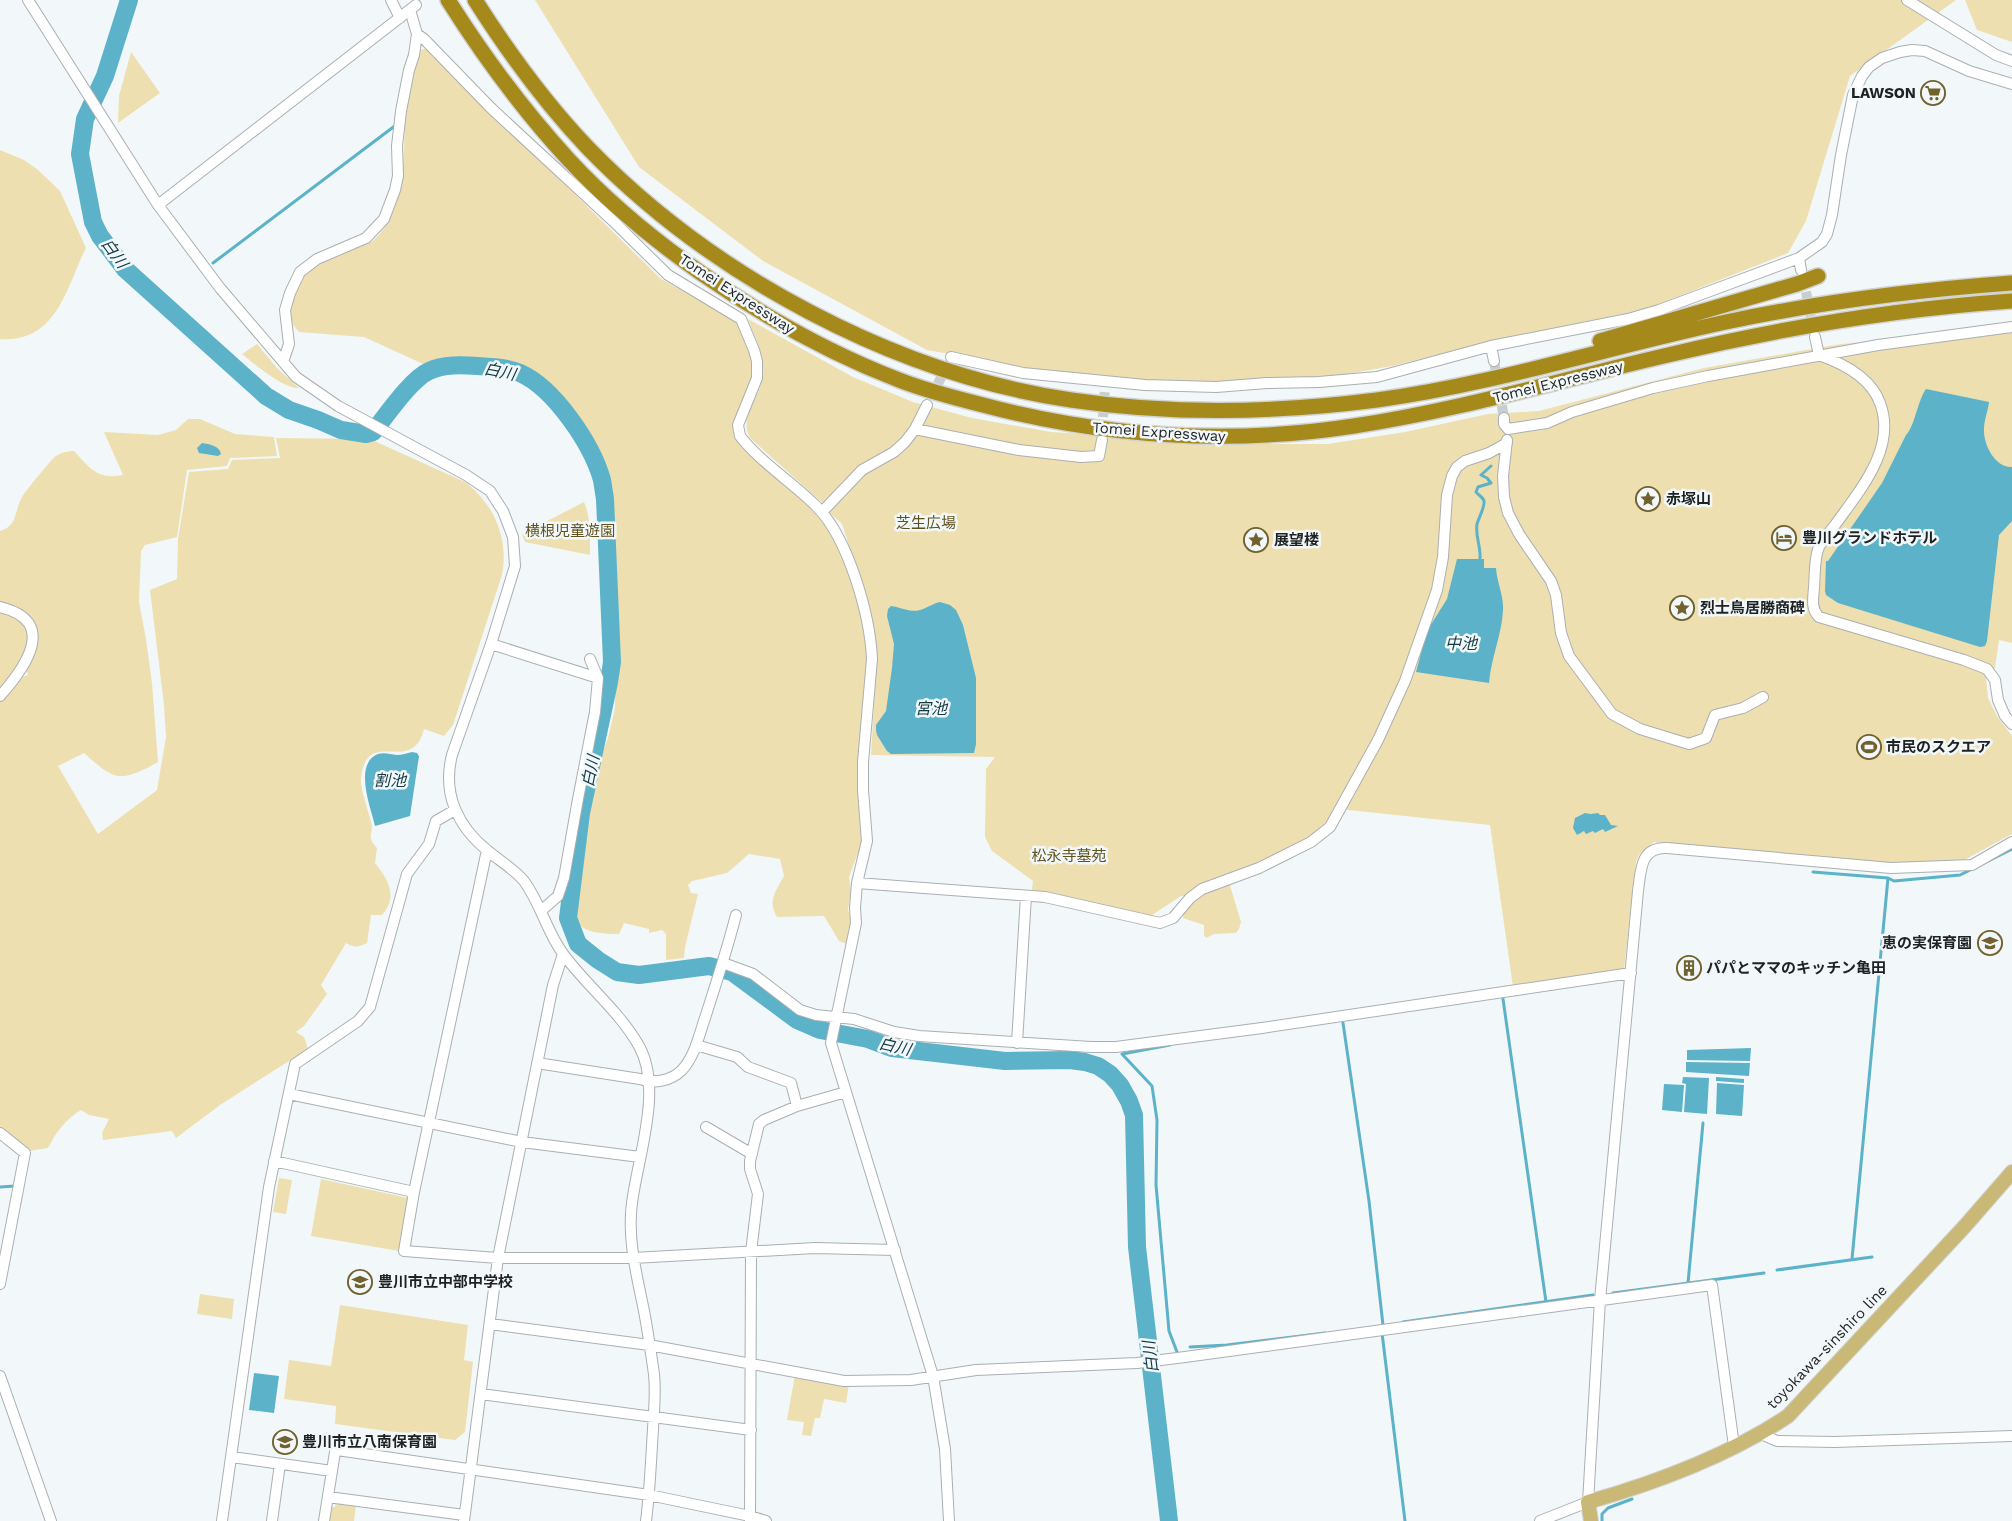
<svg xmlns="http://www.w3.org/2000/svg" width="2012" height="1521" font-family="'Work Sans','Noto Sans JP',sans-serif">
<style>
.green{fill:#eddfb0}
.water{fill:#5bb2c9}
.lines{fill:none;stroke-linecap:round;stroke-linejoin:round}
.stream{stroke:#5bb2c9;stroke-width:3}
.river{stroke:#5bb2c9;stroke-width:18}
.minor-tunnel{stroke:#c8cdce;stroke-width:10;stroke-dasharray:10 5;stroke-linecap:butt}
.minor-casing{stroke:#aaafb1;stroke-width:12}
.major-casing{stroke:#d2d3d3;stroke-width:16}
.highway-casing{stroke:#d2d3d3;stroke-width:18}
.minor{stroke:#fff;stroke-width:10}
.major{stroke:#c9b876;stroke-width:14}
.highway{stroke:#a5891a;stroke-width:15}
.labels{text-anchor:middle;stroke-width:5;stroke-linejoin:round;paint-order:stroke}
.poi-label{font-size:15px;font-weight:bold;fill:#1f2122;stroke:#f2f8f9;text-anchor:start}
.street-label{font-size:15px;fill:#1f2122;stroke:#f2f8f9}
.park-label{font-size:15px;fill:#60521e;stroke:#f2f8f9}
.water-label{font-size:16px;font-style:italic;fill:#123b45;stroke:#f2f8f9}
</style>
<rect width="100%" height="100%" fill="#f2f8f9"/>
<path class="green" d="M 535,0 L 1956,0 L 1850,76 L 1806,221 L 1788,253 L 1646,309 L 1491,341 L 1392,366 L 1331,377 L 1215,383 L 1145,382 L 1061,374 L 927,350 L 763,261 L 639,167 Z
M 1965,0 L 2012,0 L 2012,42 L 1977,30 Z
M 426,48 L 661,279 L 735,320 L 752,353 L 755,375 L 735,422 L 737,441 L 810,506 L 835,536 L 849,568 L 864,627 L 868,663 L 863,839 L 849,877 L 851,890 L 848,910 L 852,924 L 847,944 L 839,941 L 824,916 L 777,917 C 767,901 776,891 784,876 L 780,859 L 749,854 L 727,873 L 692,881 L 688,885 L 691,893 L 698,894 L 685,947 L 684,958 L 666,960 L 666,934 L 662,930 L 649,933 L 649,929 L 624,923 L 619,934 C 601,934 574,933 573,910 L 583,815 L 589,787 L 608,738 L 615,709 L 616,655 L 610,593 L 607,477 L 587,439 L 550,391 L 519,370 L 497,366 L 474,364 L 452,364 L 432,368 L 364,337 L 299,332 C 288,319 287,316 291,298 C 299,268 327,258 353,249 C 360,246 369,244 374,240 C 410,206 402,150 406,106 C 408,88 414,68 419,51 Z
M 131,52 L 160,93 L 118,123 L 119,96 Z
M 0,150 L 24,160 L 37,169 L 60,191 L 86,248 C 66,288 57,343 0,339 Z
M 748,319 L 853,377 L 913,402 L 972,418 L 1051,432 L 1244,444 L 1328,444 L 1405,432 L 1488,414 L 1539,411 L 1704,368 L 1834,345 L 2012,325 L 2012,643 L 1999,640 L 1995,668 L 1986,678 L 1988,698 L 1997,716 L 2012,736 L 2012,834 L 1966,859 L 1952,861 L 1892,863 L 1654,842 L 1639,855 L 1636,862 L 1624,969 L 1618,972 L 1513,987 L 1490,825 L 1339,809 L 1329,821 L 1308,840 L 1229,882 L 1241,922 L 1239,929 L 1236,933 L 1214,934 L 1206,938 L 1204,935 L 1204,925 L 1183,918 L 1187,896 L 1181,896 L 1149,917 L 1034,893 L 1032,889 L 1033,881 L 992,851 L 985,837 L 986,769 L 995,757 L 871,755 L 876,672 L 871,612 L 842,524 L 830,513 L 825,505 L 750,438 C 738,416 761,397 763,375 C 765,356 755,337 748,319 Z
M 257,344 L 277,368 L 299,388 C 284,389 254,364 242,354 Z
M 188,419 L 200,419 L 235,434 L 274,437 L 277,456 L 230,458 L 227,466 L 187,470 L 177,537 L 145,545 L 141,551 L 139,602 L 146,639 L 152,683 L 158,762 C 120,783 115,781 84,753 L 58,766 L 98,834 L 157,790 L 166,737 L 164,705 L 150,590 L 177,579 L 178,539 L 189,472 L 228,469 L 232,460 L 280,458 L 276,438 L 370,439 L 465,482 C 494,504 509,538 502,575 L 453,725 L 444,736 L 424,729 C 412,777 367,725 361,778 C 360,787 365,799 367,808 C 369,814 371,821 372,827 C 372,831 370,835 371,839 C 372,842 375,846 377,848 L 375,863 C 389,880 398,897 382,915 L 371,915 L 367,943 C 358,947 354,948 346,943 L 321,985 L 327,994 L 304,1026 L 296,1032 L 304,1037 L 308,1049 L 220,1105 L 176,1138 L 172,1131 L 103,1140 L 102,1133 L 109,1119 L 89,1115 L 81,1110 C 66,1119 56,1132 48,1148 L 29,1151 L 0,1127 L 0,702 L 22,677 L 28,675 L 24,663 L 0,693 L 0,531 C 18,526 14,511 22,497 C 24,493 53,457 56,456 C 62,452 68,451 74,451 C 90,468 97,480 123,475 L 104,432 L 158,435 L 176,430 Z
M 584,502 C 591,518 590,537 590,555 L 525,542 L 522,534 Z
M 279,1178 L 292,1180 L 286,1214 L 273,1212 Z
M 321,1179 L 408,1198 L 399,1251 L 311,1236 Z
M 200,1294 L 234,1299 L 232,1319 L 197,1314 Z
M 340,1305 L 468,1325 L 464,1360 L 473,1362 L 465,1432 L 455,1440 L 335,1424 L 336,1406 L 284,1399 L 289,1360 L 331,1366 Z
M 795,1375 L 849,1384 L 846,1403 L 824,1399 L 820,1418 L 815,1418 L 811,1436 L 802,1435 L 804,1422 L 787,1420 Z
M 336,1503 L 356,1506 L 354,1521 L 328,1521 L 331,1507 L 335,1507 Z"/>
<path class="water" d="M 1926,389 L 1989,402 C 1988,411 1984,420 1984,429 C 1983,444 1995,468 2012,467 L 2012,521 L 1999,535 L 1987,641 L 1985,646 L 1980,647 L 1838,603 L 1826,595 L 1825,591 L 1826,561 L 1828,561 L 1882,483 L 1906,435 C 1915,426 1917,402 1926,389 Z
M 202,443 C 209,444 220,446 221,454 L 218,456 L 199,453 L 197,448 Z
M 1457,559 L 1484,559 L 1484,568 L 1496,568 C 1497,583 1504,596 1503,610 C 1502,634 1491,658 1489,683 L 1416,672 L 1427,631 L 1447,599 Z
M 940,602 L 950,605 L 956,610 L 963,625 L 976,678 L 976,744 L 974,753 L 891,754 L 887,751 L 877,735 L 876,730 L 876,725 L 886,711 L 892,668 L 894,644 L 887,616 L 888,609 L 891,606 C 900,607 911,613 920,610 C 927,608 932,604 940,602 Z
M 412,752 L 417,753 L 419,756 L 410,816 L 375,826 C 371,808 353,764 378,754 C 384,752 390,754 397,755 C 402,755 407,753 412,752 Z
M 1585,813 L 1591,814 L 1598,813 L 1600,815 L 1605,815 L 1611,825 L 1618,826 L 1605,832 L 1603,829 L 1595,833 L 1593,831 L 1586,834 L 1584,831 L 1577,835 L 1573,828 L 1575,818 Z
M 1751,1048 L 1750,1061 L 1687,1060 L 1687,1050 Z
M 1686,1062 L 1750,1063 L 1749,1076 L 1686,1072 Z
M 1683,1077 L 1709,1078 L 1707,1114 L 1684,1112 L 1686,1084 L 1682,1083 Z
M 1716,1077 L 1744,1079 L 1744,1083 L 1716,1081 Z
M 1717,1083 L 1744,1085 L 1742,1116 L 1716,1114 Z
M 1664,1084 L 1684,1085 L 1682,1112 L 1662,1110 Z
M 254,1373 L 279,1376 L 274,1413 L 249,1410 Z"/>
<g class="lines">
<path class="stream" d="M 213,263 L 396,125
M 1480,559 C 1481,546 1475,536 1477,524 C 1479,517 1485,507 1484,501 C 1483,497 1478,495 1476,492 L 1478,487 L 1491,483 L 1487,478 L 1481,475 L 1491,466
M 1813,872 L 1888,878 L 1894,881 L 1960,875 L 2012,849
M 1503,999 L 1546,1302
M 1343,1023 L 1369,1201 L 1383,1325
M 1170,1045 L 1122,1054 L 1152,1086 L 1157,1120 L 1156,1185 L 1169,1331 L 1177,1352
M 0,1187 L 15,1186
M 1852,1259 L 1888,878
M 1777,1270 L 1872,1257
M 1688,1283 L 1703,1123
M 1613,1293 L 1764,1273
M 1403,1322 L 1593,1295
M 1382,1333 L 1405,1521
M 1190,1347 L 1227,1345 L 1325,1333
M 1602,1521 L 1602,1514 L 1608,1508 L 1632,1499"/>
<path class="river" d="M 129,0 L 105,76 L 85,119 L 80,154 L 93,222 L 100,236 L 125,269 L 266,396 L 289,410 L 318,420 L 341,430 L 366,434 L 373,432 C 386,416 411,379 429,371 C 444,364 462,365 478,366 C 492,367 507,367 520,373 C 554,388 592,444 602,480 C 603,486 604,493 605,499 L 612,662 L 609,682 L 581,813 L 568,918 L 578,944 L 598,960 L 617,972 L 639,975 L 709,966 L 732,972 L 797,1020 L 820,1030 L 868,1039 L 892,1048 L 1005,1061 L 1070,1060 L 1085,1062 L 1098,1066 L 1110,1074 L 1120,1085 L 1129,1101 L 1134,1115 L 1137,1247 L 1169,1521"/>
<path class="minor-tunnel" d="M 1803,277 L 1814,331
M 1494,361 L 1504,418
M 931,397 L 947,366
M 1102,432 L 1105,388"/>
<defs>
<path id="minor" d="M 28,0 L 158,205 L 220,288 L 296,377 L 338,406 L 466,475 L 490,491 L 503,511 L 513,537 L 515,566 L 491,644 L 452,755 C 442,794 458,827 488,851 C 500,861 514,869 524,881 C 541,904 547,933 564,955 C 587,986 620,1012 639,1046 C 663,1089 638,1156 632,1203 C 627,1239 637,1276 644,1311 C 648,1332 651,1353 654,1374 C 656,1392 654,1410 653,1429 C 651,1459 650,1490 646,1521
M 391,0 L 400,18
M 1907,0 L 1996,55 L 2012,61
M 417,34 L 424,39 L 491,108 L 612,220 L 668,275 L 741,319 L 754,350 L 757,361 L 757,378 L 738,425 L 740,436 C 758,460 793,483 815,505 C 848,536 870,615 872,659 L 863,762 L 863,790 L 867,841 L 857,883 L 855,908 L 856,923 L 831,1043 L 933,1376 L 945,1449 L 949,1521
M 158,205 L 416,5
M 1799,258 L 1801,270
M 1815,337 L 1819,355 C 1842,363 1871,378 1880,403 C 1897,448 1860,490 1835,525 C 1830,532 1823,539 1819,547 C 1814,558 1815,576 1814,588 C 1813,599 1811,609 1819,617 L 1964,660 L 1987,669 L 1995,680 L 1998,700 L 2005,716 L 2012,724
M 1491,346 L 1494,361
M 951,357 L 1023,373 L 1145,385 L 1216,387 L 1267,383 L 1319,382 L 1377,377 L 1491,346 L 1628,319 L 1659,310 L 1799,258 L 1822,242 L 1827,234 L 1832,215 L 1841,155 L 1853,95 L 1862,76 L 1869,67 L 1882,58 L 1900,52 L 1912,50 L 1925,51 L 1969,71 L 2012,84
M 283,362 L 289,344 L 285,310 L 290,293 L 300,272 L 317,259 L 366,238 L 384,219 L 395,190 L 398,176 L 397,146 L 401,111 L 409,70 L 414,55 L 417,34 L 410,10
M 1504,418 L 1504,424 L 1508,429 L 1547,423 L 1572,412 L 1653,388 L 1708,376 L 1878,345 L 2012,327
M 915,429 L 1019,450 L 1081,457 L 1099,456 L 1102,440
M 1507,440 L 1503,476 L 1504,497 L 1508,513 L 1519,534 L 1551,581 L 1556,595 L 1561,633 L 1569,656 L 1612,714 L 1640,729 L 1689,744 L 1706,738 L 1715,715 L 1743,708 L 1763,697
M 822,512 L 862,470 L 894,452 L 905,442 L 915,429 L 927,405
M 0,607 C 59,621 25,668 0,696
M 491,644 L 598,678
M 857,883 L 1045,897 L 1160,923 L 1173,918 L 1190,898 L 1202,889 L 1259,868 L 1311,842 L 1330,827 L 1378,740 L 1405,681 L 1437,590 L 1443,557 L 1447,495 L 1452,476 L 1457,467 L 1465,461 L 1489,453 L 1507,443
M 542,910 L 558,896 L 564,878 L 578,799 L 595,712 L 598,678 L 590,659
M 723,963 L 753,974 L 800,1010 L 816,1015 L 854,1019 L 894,1032 L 919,1036 L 1091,1047 L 1116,1047 L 1262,1028 L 1631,973
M 1017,1043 L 1026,896
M 696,1045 L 737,1057 L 748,1067 L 791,1083 L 797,1106
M 537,1063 L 640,1079 C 654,1084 671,1081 682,1070 C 695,1056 699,1035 705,1018 C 716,984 727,950 736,915
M 289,1094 L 522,1142 L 640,1157
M 706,1127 L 752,1154
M 0,1133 L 25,1153 L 0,1284
M 274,1161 L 414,1192 L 404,1251 L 498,1258 L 633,1258 L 815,1248 L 895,1250
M 414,1192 L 487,850
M 490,1324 L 649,1345 L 844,1381 L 911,1380 L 976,1370 L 1137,1363 L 1185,1357 L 1712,1285 L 1734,1446
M 0,1376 L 51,1521
M 481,1394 L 751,1430
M 1761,1434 L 1777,1441 L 1835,1442 L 2012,1436
M 232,1457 L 332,1471 L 335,1452 L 337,1450 L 649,1495 L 750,1516 L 766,1521
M 328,1497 L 464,1515
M 750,1520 L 751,1252 L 758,1194 L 750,1169 L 750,1161 L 759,1124 L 764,1120 L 797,1106 L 846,1092
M 222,1521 L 269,1187 L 295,1064 L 358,1021 L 370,1007 L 407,874 L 429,844 L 436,821 L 455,810
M 272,1521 L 280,1464
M 324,1521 L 332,1471
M 464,1521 L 498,1258 L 553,985 L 563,954
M 1540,1521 L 1588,1502 L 1600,1300 L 1638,891 C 1641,870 1640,847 1667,848 L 1891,868 L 1972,865 L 2012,842"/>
<path id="major" d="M 1591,1521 L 1588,1502 C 1658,1482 1728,1456 1788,1416 L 1965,1226 L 2012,1172"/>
<path id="highway" d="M 448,0 C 484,57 523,110 569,160 C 608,202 654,240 701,273 C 763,316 829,353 899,380 C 927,391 955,398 983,405 C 1104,437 1230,445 1354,426 C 1460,410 1564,379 1668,355 C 1781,328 1896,309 2012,301
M 475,0 C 508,52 545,103 588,148 C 712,276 895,374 1071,400 C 1172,415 1275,413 1377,400 C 1495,384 1609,347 1726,322 C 1820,302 1916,290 2012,283
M 1600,341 L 1797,284 L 1818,276"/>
</defs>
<use href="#minor" class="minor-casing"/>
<use href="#major" class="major-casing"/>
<use href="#highway" class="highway-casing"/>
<use href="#minor" class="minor"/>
<use href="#major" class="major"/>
<use href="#highway" class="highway"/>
</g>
<defs>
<symbol id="supermarket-ring" viewBox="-11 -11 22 22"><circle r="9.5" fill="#f2f8f9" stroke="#70612f" stroke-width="1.5"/><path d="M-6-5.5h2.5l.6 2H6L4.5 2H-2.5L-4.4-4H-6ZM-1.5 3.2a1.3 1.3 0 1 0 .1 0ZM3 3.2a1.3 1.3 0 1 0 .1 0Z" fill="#70612f"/></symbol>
<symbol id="sight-ring" viewBox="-11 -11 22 22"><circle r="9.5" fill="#f2f8f9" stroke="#70612f" stroke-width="1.5"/><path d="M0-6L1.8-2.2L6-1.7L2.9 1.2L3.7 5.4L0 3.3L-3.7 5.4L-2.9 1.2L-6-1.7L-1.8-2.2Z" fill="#70612f"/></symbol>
<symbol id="hotel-ring" viewBox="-11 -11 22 22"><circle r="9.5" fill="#f2f8f9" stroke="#70612f" stroke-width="1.5"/><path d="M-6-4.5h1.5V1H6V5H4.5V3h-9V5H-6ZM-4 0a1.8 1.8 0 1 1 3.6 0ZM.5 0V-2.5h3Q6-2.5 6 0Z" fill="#70612f"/></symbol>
<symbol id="stadium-ring" viewBox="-11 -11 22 22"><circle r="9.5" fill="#f2f8f9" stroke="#70612f" stroke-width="1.5"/><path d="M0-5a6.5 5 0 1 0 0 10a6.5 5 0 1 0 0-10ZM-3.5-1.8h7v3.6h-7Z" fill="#70612f"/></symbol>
<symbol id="school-ring" viewBox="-11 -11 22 22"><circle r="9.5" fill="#f2f8f9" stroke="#70612f" stroke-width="1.5"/><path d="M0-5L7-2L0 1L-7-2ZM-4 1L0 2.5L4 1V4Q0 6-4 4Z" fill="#70612f"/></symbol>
<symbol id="building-ring" viewBox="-11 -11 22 22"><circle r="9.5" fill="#f2f8f9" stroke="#70612f" stroke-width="1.5"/><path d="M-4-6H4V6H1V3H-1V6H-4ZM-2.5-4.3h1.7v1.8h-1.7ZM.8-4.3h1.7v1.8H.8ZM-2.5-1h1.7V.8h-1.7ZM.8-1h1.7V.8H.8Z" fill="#70612f"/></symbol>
</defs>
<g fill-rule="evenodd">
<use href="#supermarket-ring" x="1919" y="79" width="28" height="28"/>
<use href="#sight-ring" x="1634" y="485" width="28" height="28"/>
<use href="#hotel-ring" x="1770" y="524" width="28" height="28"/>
<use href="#sight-ring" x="1242" y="526" width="28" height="28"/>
<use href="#sight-ring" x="1668" y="594" width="28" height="28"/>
<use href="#stadium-ring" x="1855" y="733" width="28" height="28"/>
<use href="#school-ring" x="1976" y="929" width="28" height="28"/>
<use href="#building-ring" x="1675" y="954" width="28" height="28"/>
<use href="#school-ring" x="346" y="1268" width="28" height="28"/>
<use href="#school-ring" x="271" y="1428" width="28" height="28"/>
</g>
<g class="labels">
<g class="poi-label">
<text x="1916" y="98" text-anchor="end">LAWSON</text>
<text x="1666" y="504">赤塚山</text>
<text x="1802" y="543">豊川グランドホテル</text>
<text x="1274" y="545">展望楼</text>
<text x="1700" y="613">烈士鳥居勝商碑</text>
<text x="1886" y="752">市民のスクエア</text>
<text x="1972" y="948" text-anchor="end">恵の実保育園</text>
<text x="1706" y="973">パパとママのキッチン亀田</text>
<text x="378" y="1287">豊川市立中部中学校</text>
<text x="302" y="1447">豊川市立八南保育園</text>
</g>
<g class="street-label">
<text transform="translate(737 294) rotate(33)" y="5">Tomei Expressway</text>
<text transform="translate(1558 382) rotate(-14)" y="5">Tomei Expressway</text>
<text transform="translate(1159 432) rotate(4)" y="5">Tomei Expressway</text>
<text transform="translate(1827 1347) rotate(-46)" y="5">toyokawa-sinshiro line</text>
</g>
<g class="park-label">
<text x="926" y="528">芝生広場</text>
<text x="570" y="536">横根児童遊園</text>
<text x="1069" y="861">松永寺墓苑</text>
</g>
<g class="water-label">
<text transform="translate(115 253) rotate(54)" y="6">白川</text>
<text transform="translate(500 371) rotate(11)" y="6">白川</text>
<text x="1461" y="649">中池</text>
<text x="931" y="714">宮池</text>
<text transform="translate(590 771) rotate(-79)" y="6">白川</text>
<text x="390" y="786">割池</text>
<text transform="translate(895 1046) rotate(13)" y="6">白川</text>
<text transform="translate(1150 1357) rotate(-97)" y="6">白川</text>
</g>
</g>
</svg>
